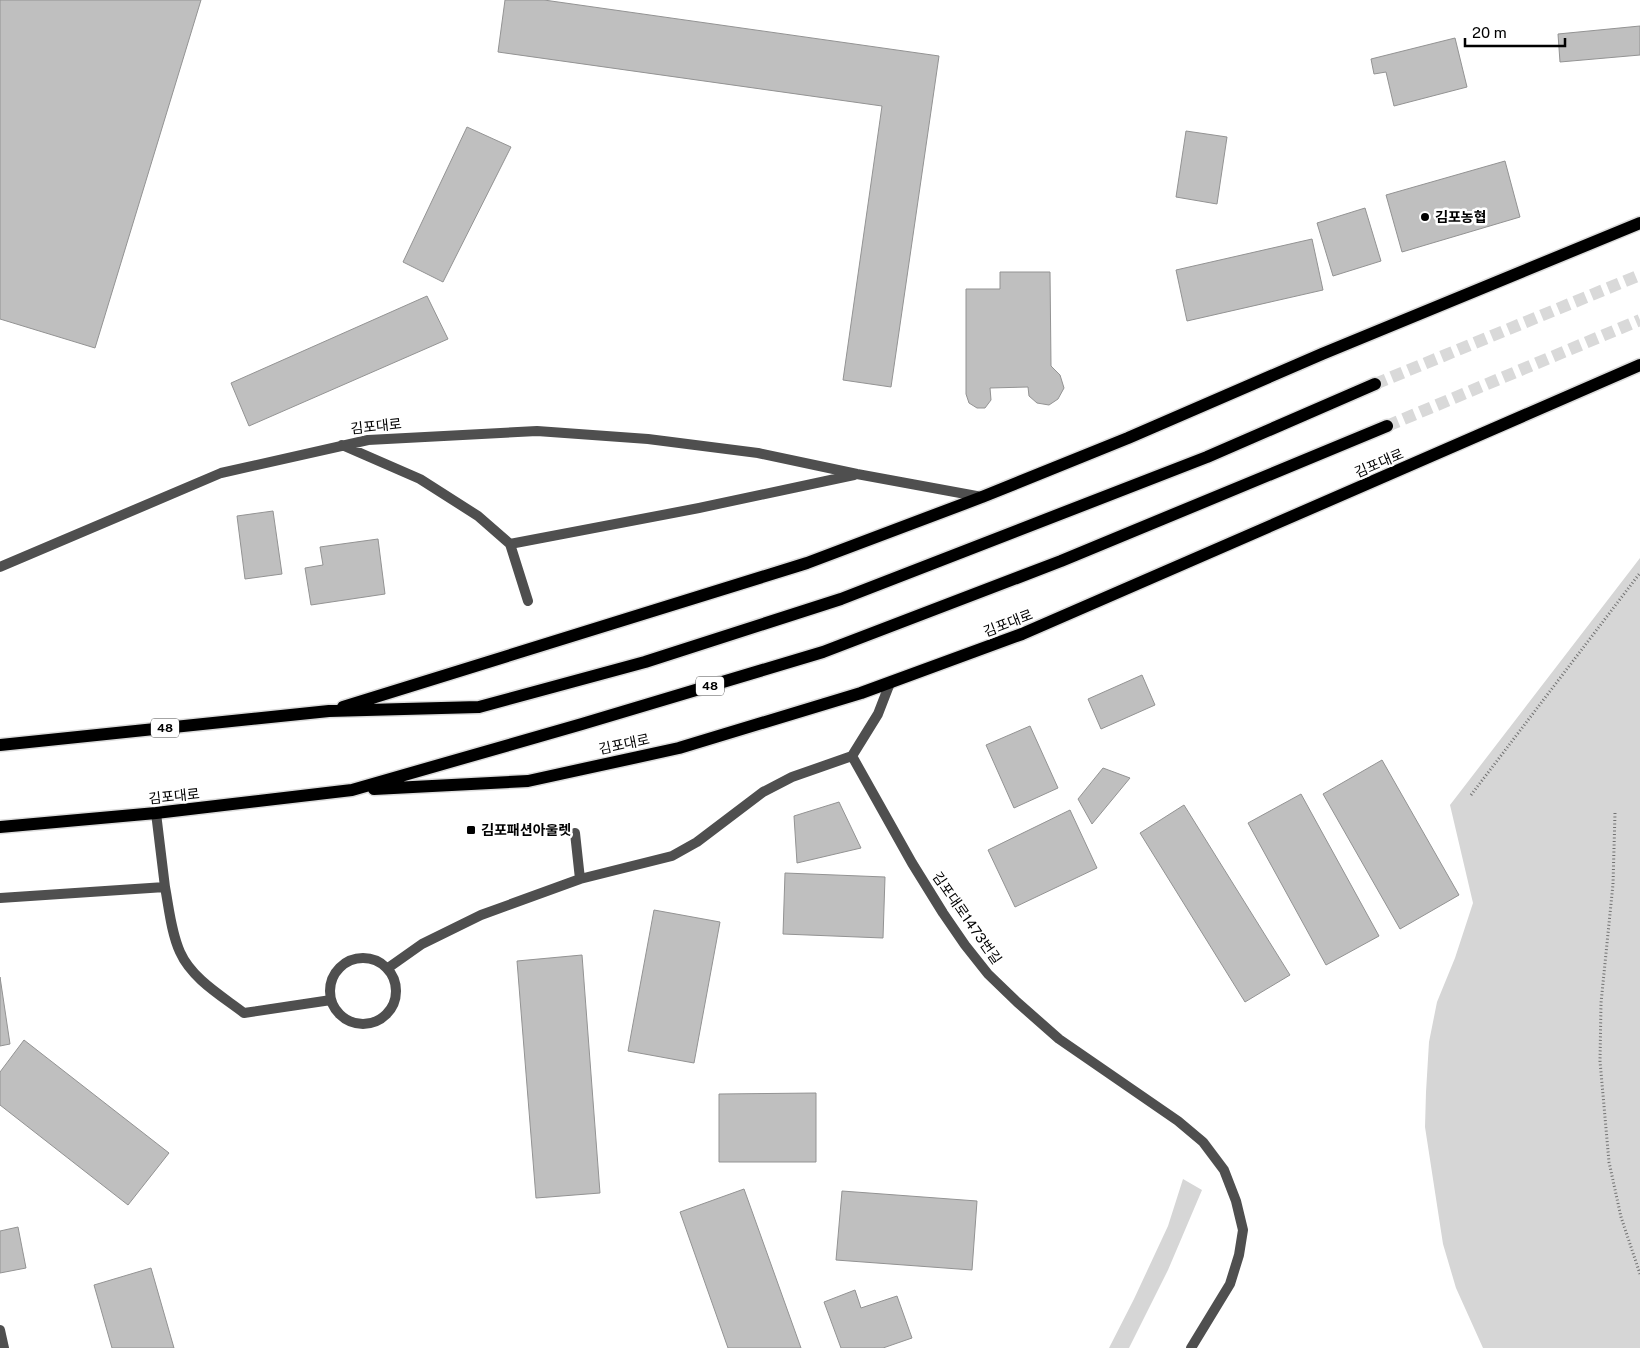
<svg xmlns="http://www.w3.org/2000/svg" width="1640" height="1348" font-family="'Public Sans','Noto Sans KR',sans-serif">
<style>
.green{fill:#d6d6d6}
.building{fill:#bfbfbf;stroke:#939393}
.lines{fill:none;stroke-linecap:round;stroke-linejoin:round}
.primary-tunnel{stroke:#d9d9d9;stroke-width:12;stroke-dasharray:12 6;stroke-linecap:butt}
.primary-casing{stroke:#dbdbdb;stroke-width:15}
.path{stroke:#717171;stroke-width:3;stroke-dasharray:1 2.5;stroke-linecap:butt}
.service{stroke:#4f4f4f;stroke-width:10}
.primary{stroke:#000;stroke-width:12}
.poi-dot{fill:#000;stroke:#fff;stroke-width:2}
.labels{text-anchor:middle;stroke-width:5;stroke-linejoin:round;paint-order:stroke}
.shield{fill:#fff;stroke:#4c4c4c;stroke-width:1}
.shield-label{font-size:12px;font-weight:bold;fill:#000}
.poi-label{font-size:14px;font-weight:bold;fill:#000;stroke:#fff;text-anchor:start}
.street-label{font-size:14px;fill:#000;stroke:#fff}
</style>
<rect width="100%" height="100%" fill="#fff"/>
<path class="green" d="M 1640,558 L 1640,1348 L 1483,1348 L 1456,1288 L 1443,1244 L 1425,1127 L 1426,1092 L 1429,1042 L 1437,1002 L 1455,958 L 1473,903 L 1450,805 Z
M 1183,1179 L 1202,1190 L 1168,1270 L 1129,1348 L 1109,1348 L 1134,1299 L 1168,1226 Z"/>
<path class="building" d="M 0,0 L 201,0 L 95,348 L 0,319 Z
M 505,0 L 544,0 L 939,56 L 891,387 L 843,380 L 882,106 L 498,52 Z
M 1640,26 L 1640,55 L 1560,62 L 1558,34 Z
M 1455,38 L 1467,87 L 1394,106 L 1386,72 L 1374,74 L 1371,59 Z
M 467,127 L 511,147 L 443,282 L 403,262 Z
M 1186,131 L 1227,137 L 1217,204 L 1176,197 Z
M 1505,161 L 1520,217 L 1402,252 L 1386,195 Z
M 1365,208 L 1381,261 L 1333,276 L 1317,223 Z
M 1312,239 L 1323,290 L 1187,321 L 1176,270 Z
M 1000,272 L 1050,272 L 1051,366 L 1060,375 L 1064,388 L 1058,399 L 1049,405 L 1037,403 L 1029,396 L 1028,387 L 990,388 L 991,400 L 985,408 L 977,408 L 969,403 L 966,394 L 966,289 L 1000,289 Z
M 427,296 L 448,339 L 249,426 L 231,383 Z
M 273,511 L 282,574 L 245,579 L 237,516 Z
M 378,539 L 385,594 L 311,605 L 305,568 L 323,565 L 320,547 Z
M 1142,675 L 1155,705 L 1101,729 L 1088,699 Z
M 1030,726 L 1058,788 L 1014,808 L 986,745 Z
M 1382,760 L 1459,895 L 1400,929 L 1323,794 Z
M 1103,768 L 1130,778 L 1092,824 L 1078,799 Z
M 1301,794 L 1379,936 L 1326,965 L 1248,823 Z
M 839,802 L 861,848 L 797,863 L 794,816 Z
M 1184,805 L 1290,975 L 1245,1002 L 1140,833 Z
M 1070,810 L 1097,868 L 1015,907 L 988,850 Z
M 785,873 L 885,877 L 883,938 L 783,934 Z
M 654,910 L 720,922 L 694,1063 L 628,1051 Z
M 582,955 L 600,1193 L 536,1198 L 517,961 Z
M 0,977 L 10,1044 L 0,1046 Z
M 24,1040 L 169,1153 L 128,1205 L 0,1105 L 0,1072 Z
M 816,1093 L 816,1162 L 719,1162 L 719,1094 Z
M 744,1189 L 801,1348 L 728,1348 L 680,1212 Z
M 842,1191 L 977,1201 L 972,1270 L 836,1260 Z
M 18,1227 L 26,1268 L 0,1273 L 0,1231 Z
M 151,1268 L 174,1348 L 112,1348 L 94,1285 Z
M 855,1290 L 861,1308 L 897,1296 L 912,1338 L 883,1348 L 841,1348 L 824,1302 Z"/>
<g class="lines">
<path class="primary-tunnel" d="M 1375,384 L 1640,275
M 1387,426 L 1640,320"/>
<defs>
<path id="primary" d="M 343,707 L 807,563 L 982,497 L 1128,438 L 1322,354 L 1640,223
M 0,745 L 329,711 L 479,707 L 645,662 L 841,599 L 1207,457 L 1375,384
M 374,789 L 528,781 L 679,748 L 861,693 L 1022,634 L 1640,365
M 0,827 L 156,813 L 352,790 L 582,724 L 823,652 L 1061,561 L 1387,426"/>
</defs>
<use href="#primary" class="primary-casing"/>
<path class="path" d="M 1471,795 L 1640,573
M 1615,813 L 1613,884 L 1601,1003 L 1600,1061 L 1609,1162 L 1621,1217 L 1640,1274"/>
<path class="service" d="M 342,445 L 420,479 L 478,516 L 510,544 L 528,601
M 510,544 L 699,508 L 854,475
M 0,567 L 221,473 L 368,440 L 537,431 L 648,439 L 758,453 L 857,474 L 982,497
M 852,756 L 878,714 L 890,683
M 156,813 L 165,887
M 575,833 L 580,879
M 0,898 L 165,887 C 169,908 171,932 180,952 C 192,979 222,996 244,1013 L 331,1000
M330 991a33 33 0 1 1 66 0a33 33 0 1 1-66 0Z
M 388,968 L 422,944 L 481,915 L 580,879 L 672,856 L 697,842 L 763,792 L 792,777 L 852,756 L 912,863 L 943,913 L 965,945 L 988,974 L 1017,1002 L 1059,1039 L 1178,1121 L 1203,1142 L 1224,1170 L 1236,1201 L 1243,1230 L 1239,1255 L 1230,1284 L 1191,1348
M 0,1330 L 4,1348"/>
<use href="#primary" class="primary"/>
</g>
<g class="poi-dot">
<circle cx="1425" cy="217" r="5"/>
<rect x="466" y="825" width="10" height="10" rx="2.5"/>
</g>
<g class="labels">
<g class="shield">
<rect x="696" y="676.5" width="28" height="19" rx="4"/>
<rect x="151" y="718.5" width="28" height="19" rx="4"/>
</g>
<g class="shield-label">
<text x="710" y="690">48</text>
<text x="165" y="732">48</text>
</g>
<g class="poi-label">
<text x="1435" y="222">김포농협</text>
<text x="481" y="835">김포패션아울렛</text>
</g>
<g class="street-label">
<text transform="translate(376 426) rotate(-6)" y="5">김포대로</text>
<text transform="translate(1379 463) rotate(-23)" y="5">김포대로</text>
<text transform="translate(1008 623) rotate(-21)" y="5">김포대로</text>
<text transform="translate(624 744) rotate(-12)" y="5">김포대로</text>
<text transform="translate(174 796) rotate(-6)" y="5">김포대로</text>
<text transform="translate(967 918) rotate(55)" y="5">김포대로1473번길</text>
</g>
</g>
<path d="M1465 38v8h100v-8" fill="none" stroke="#000000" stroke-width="2.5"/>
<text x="1472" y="38" font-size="15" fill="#000000" stroke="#ffffff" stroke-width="4" paint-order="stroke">20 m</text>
</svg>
